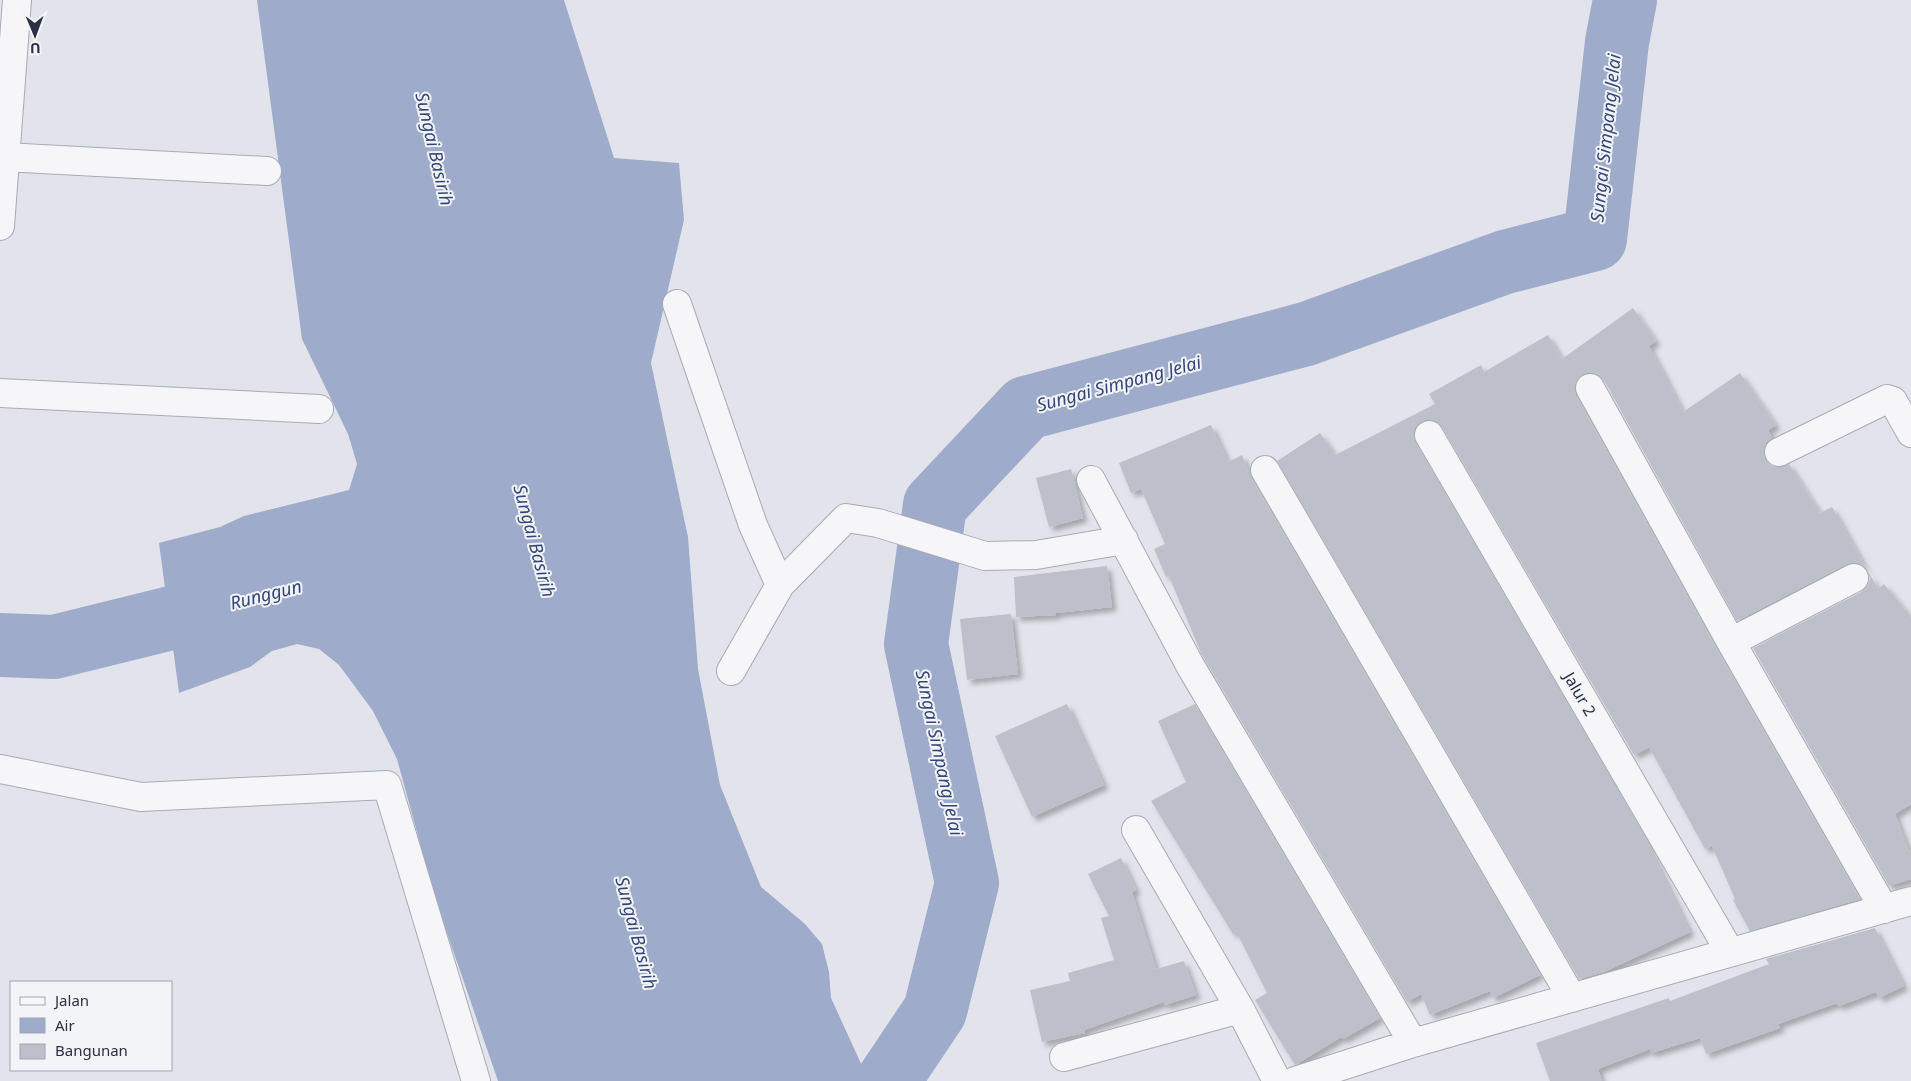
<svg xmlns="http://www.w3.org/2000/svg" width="1911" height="1081" font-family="'Noto Sans',sans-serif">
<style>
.water{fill:#9eabcb}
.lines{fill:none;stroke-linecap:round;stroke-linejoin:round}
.river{stroke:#9eabcb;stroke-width:64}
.building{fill:#bdbfcb;filter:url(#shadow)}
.minor-casing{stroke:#a8aab5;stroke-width:30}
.minor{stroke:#f6f6f9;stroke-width:28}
.labels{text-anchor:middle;stroke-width:4;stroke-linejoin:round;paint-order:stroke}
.street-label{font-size:16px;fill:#2a2f43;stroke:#f2f4f8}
.water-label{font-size:18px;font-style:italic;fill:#334678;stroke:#f2f4f8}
</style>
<defs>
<filter id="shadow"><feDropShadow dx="4.5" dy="4.5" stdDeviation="2.5" flood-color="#0004"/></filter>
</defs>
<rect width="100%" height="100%" fill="#e3e4eb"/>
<path class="water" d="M 257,0 L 564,0 L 614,158 L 679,163 L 684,220 L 651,363 L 688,537 L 698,669 L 720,785 L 761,887 L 805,924 L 822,944 L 829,972 L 831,998 L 869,1081 L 498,1081 L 435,898 L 397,759 L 373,711 L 339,665 L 319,649 L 297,644 L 272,651 L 250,667 L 179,693 L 159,543 L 220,527 L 244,516 L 349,490 L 357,464 L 348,434 L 302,339 Z"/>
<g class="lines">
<path class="river" d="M 0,645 L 54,647 L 256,597
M 888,1081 L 935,1011 L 967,883 L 916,644 L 935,505 L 1026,408 L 1306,334 L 1505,262 L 1595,239 L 1617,42 L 1625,0"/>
</g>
<path class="building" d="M 1633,308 L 1656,341 L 1649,346 L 1683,412 L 1740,373 L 1776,425 L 1768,430 L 1772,438 L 1766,443 L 1764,450 L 1765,459 L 1770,465 L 1777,467 L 1789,464 L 1820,513 L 1832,507 L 1867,570 L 1862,565 L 1855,562 L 1847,564 L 1737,621 L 1604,380 L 1598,375 L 1591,372 L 1583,374 L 1577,380 L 1574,387 L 1576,396 L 1717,650 L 1860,899 L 1750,931 L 1733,900 L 1735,899 L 1712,846 L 1705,849 L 1649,747 L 1634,755 L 1442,427 L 1436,421 L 1428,419 L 1422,421 L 1415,428 L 1413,436 L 1416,443 L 1639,826 L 1690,932 L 1604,972 L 1579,979 L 1277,461 L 1320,433 L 1335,455 L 1435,404 L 1429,394 L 1481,365 L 1484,372 L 1548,335 L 1562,359 Z
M 1211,425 L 1228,462 L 1242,455 L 1251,478 L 1540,975 L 1493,998 L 1490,991 L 1430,1015 L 1421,994 L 1407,1002 L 1201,653 L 1169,576 L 1166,577 L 1154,549 L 1165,544 L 1141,489 L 1131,493 L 1119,463 Z
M 1071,469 L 1083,518 L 1049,527 L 1036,478 Z
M 1107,566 L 1112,607 L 1056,613 L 1056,615 L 1016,617 L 1014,577 Z
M 1868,571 L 1878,589 L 1884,584 L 1911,617 L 1911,804 L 1895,814 L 1911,857 L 1911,879 L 1889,886 L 1753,648 L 1861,592 L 1867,586 L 1870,579 Z
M 1011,614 L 1018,674 L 967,680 L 960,619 Z
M 1067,704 L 1104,785 L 1032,817 L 995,736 Z
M 1195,704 L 1380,1018 L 1343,1039 L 1341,1037 L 1295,1065 L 1255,1000 L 1267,993 L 1236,931 L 1233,934 L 1151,801 L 1186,782 L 1158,721 Z
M 1121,858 L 1136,890 L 1132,892 L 1156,969 L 1184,961 L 1196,995 L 1165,1005 L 1164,1002 L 1084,1030 L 1085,1033 L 1042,1042 L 1030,990 L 1070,981 L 1068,973 L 1114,960 L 1101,918 L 1109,916 L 1088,874 Z
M 1875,928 L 1904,986 L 1879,998 L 1876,992 L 1839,1006 L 1837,1003 L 1778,1024 L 1780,1028 L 1706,1054 L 1700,1038 L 1651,1053 L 1650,1049 L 1598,1069 L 1602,1081 L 1550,1081 L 1536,1043 L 1669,998 L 1670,1001 L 1769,964 L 1766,959 Z"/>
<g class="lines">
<defs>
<path id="minor" d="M 4,157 L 267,171
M 0,226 L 17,0
M 677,304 L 753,525 L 780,585
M 1590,388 L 1731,642 L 1884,909
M 0,393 L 319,409
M 1429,435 L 1730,952
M 1779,452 L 1887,399 L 1893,401 L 1911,433
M 1265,470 L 1572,998
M 1091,480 L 1191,667 L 1413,1043
M 1731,642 L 1854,578
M 731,671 L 780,585 L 846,518 L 878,523 L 985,556 L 1036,555 L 1124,540
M 0,769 L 141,797 L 387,785 L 476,1081
M 1136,830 L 1240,1009 L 1277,1081
M 1064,1057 L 1240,1009
M 1295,1081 L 1413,1043 L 1911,901"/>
</defs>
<use href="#minor" class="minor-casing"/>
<use href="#minor" class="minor"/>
</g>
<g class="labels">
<g class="street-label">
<text transform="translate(1580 694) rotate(60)" y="6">Jalur 2</text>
</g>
<g class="water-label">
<text transform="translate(1606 138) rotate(-84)" y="6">Sungai Simpang Jelai</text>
<text transform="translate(434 149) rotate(77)" y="6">Sungai Basirih</text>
<text transform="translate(1119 384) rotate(-15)" y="6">Sungai Simpang Jelai</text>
<text transform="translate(534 541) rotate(75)" y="6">Sungai Basirih</text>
<text transform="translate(266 595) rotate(-14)" y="6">Runggun</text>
<text transform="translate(939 753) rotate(78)" y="6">Sungai Simpang Jelai</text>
<text transform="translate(636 933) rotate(75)" y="6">Sungai Basirih</text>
</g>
</g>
<rect x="10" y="981" width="162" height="90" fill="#f2f4f8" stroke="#a2a5b0"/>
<rect x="20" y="997" width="25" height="8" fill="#f6f6f9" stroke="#a2a5b0"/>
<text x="55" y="1006" font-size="15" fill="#2a2f43">Jalan</text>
<rect x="20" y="1018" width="25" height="15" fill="#9eabcb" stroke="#a2a5b0"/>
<text x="55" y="1031" font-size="15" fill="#2a2f43">Air</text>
<rect x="20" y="1044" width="25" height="15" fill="#bdbfcb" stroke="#a2a5b0"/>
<text x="55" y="1056" font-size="15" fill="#2a2f43">Bangunan</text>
<g transform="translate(35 35) rotate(179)" stroke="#f2f4f8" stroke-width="4" paint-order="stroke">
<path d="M0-4L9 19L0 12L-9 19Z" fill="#2a2f43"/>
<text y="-8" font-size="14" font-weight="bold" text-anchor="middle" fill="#2a2f43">U</text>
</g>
</svg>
